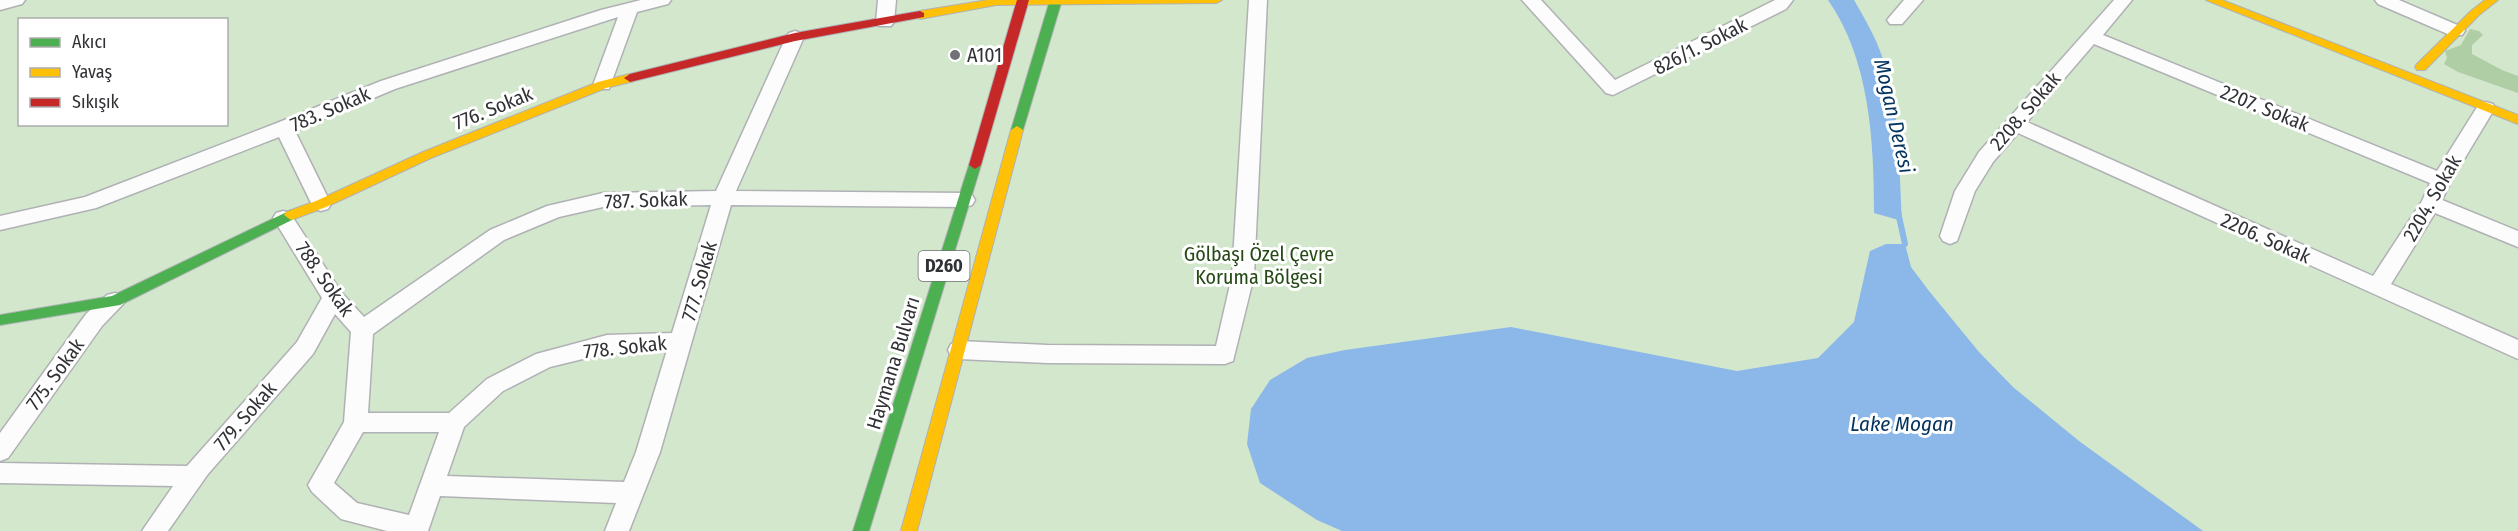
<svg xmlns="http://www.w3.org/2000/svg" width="2518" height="531" font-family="'Fira Sans Condensed',sans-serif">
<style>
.green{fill:#d2e7cc;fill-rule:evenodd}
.forest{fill:#afcea5}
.water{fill:#8bb7e9}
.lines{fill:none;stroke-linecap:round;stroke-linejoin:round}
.stream{stroke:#8bb7e9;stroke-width:6}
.street-casing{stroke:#b0b1b5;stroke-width:3}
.fast-casing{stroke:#b0b1b5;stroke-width:2}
.slow-casing{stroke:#b0b1b5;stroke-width:2}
.jam-casing{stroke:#b0b1b5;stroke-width:2}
.street{fill:#fcfcfc;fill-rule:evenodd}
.fast{fill:#4caf50;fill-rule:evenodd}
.slow{fill:#ffc107;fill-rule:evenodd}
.jam{fill:#c62828;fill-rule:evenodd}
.poi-dot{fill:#717276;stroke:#fff;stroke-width:2}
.labels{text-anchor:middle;stroke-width:6;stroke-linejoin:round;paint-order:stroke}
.shield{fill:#fff;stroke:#6f7072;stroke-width:1.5}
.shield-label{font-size:18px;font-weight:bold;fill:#313236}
.street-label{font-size:20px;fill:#313236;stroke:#fff}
.poi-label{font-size:20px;fill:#313236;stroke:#fff;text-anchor:start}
.park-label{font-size:20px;fill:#254914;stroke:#fff}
.water-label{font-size:21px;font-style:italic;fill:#04335e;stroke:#fff}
</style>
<rect width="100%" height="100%" fill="#e8e9ee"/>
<path class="green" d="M 0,0 L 2518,0 L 2518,531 L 0,531 ZM 20,20 L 226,20 L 226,124 L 20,124 Z"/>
<path class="forest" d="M 2470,29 L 2479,31 L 2483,35 L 2472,45 L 2472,54 L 2502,70 L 2518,76 L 2518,93 L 2458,72 L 2444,64 L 2447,58 L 2445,51 L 2461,45 Z"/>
<path class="water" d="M 1828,0 L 1854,0 C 1865,19 1876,38 1883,59 C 1900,109 1899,168 1902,221 L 1874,213 C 1874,142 1870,60 1828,0 Z
M 1886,244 L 1905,244 L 1911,267 L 1929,291 L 1979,352 L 2013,387 L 2079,441 L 2203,531 L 1342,531 L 1317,520 L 1260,483 L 1247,444 L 1251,409 L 1270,380 L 1307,358 L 1345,350 L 1511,327 L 1737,371 L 1818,358 L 1854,322 L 1870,251 Z"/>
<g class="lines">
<path class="stream" d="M 1898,212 L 1905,244"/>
<defs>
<path id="street" d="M 0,0 L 25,0 L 22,4 L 0,10 Z
M 641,0 L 671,0 L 668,4 L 637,12 L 609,89 L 595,89 L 593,85 L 618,17 L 395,89 L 295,131 L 331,204 L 328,209 L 321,211 L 314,209 L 279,137 L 96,208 L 0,230 L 0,216 L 85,197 L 277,123 L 381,81 L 601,10 Z
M 878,0 L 896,0 L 894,22 L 891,26 L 879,26 L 876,22 Z
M 1249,0 L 1267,0 L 1254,276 L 1233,361 L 1225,364 L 1047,363 L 959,359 L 951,356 L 948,350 L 951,344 L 959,341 L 1047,345 L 1216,346 L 1232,276 Z
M 1522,0 L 1541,0 L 1615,80 L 1775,0 L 1793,0 L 1786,9 L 1613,95 L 1606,93 Z
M 1904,0 L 1923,0 L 1902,24 L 1890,24 L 1887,20 Z
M 2114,0 L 2132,0 L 2103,35 L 2437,171 L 2479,104 L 2486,102 L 2493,104 L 2495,108 L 2451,181 L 2442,200 L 2518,231 L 2518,247 L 2435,213 L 2391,284 L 2518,340 L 2518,359 L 2018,133 L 1993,162 L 1975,191 L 1957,241 L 1950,244 L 1943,241 L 1940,236 L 1955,191 L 1979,152 ZM 2094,44 L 2430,183 L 2422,201 L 2373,276 L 2027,122 Z
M 2375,0 L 2399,0 L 2462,27 L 2465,31 L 2462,35 L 2450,35 L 2378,4 Z
M 795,31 L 801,33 L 804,37 L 736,191 L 965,193 L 972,195 L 975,200 L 972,205 L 965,207 L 731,205 L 660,452 L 629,531 L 605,531 L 616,503 L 440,496 L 428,531 L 387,531 L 341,519 L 312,492 L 308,485 L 344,422 L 351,332 L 335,314 L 313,354 L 208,474 L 168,531 L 142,531 L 173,486 L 0,483 L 0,463 L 187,466 L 297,342 L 322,298 L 273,218 L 276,213 L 283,211 L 290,213 L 341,292 L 364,317 L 490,230 L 547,206 L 603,193 L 716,191 L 786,37 L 789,33 ZM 711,205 L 672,333 L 607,335 L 536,354 L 487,379 L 449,413 L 368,413 L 373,334 L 504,240 L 559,217 L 603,207 ZM 667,350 L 636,452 L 624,482 L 447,476 L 464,427 L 503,391 L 550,367 L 607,353 ZM 363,432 L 439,432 L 409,515 L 357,503 L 334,483 Z
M 115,293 L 123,295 L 126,301 L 102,326 L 8,458 L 0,461 L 0,433 L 86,314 L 107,295 Z"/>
<path id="fast" d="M 1050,0 L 1062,0 L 1023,130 L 1017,134 L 1011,130 Z
M 975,161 L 981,165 L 869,531 L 853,531 L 969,165 Z
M 291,210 L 296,212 L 298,215 L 296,218 L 120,305 L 0,325 L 0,315 L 112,296 Z"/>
<path id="slow" d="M 988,0 L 1222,0 L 1216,3 L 996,5 L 920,19 L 914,15 L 920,11 Z
M 2206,0 L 2222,0 L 2518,115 L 2518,124 Z
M 2485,0 L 2498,0 L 2479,15 L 2425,70 L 2417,70 L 2415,67 L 2417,64 L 2471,11 Z
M 630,74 L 636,78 L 634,81 L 606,88 L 431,158 L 326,207 L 291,220 L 284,215 L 286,212 L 316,201 L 423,152 L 598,82 Z
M 1017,126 L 1023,130 L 917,531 L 901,531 L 1011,130 Z"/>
<path id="jam" d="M 1017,0 L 1029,0 L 981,165 L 975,169 L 969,165 Z
M 920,11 L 924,13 L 924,17 L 795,41 L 630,82 L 624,78 L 630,74 L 795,33 Z"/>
</defs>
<use href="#street" class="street-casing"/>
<use href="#fast" class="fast-casing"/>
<use href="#slow" class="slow-casing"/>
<use href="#jam" class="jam-casing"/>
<use href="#street" class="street"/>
<use href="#fast" class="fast"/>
<use href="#slow" class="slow"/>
<use href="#jam" class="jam"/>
</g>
<circle class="poi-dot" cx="955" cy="55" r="6"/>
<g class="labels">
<rect class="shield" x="918.5" y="251" width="51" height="30" rx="4.5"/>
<g class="shield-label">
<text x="944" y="272">D260</text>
</g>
<g class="street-label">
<text transform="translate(1700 46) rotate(-27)" y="7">826/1. Sokak</text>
<text transform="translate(493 108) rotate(-22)" y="7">776. Sokak</text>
<text transform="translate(2265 108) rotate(22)" y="7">2207. Sokak</text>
<text transform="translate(330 109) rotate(-23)" y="7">783. Sokak</text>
<text transform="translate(2025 111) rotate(-49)" y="7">2208. Sokak</text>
<text transform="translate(2432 198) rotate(-60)" y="7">2204. Sokak</text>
<text transform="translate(646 200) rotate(-2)" y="7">787. Sokak</text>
<text transform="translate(2266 238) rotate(24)" y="7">2206. Sokak</text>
<text transform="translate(325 279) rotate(55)" y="7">788. Sokak</text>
<text transform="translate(699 281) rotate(-74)" y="7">777. Sokak</text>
<text transform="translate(625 347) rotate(-6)" y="7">778. Sokak</text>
<text transform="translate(893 363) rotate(-73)" y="7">Haymana Bulvarı</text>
<text transform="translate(55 374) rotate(-54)" y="7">775. Sokak</text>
<text transform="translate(245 416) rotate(-49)" y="7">779. Sokak</text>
</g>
<g class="poi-label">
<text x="967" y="62">A101</text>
</g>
<g class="park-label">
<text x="1259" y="261">Gölbaşı Özel Çevre<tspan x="1259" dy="23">Koruma Bölgesi</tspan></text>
</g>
<g class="water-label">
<text transform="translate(1894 116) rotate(77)" y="7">Mogan Deresi</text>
<text x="1902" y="431">Lake Mogan</text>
</g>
</g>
<rect x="18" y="18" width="210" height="108" fill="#ffffff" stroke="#adadaf" stroke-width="1.5"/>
<rect x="30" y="38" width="30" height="9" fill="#4caf50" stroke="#adadaf" stroke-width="1.5"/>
<text x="72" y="48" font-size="18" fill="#313236">Akıcı</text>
<rect x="30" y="68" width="30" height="9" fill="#ffc107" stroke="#adadaf" stroke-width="1.5"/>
<text x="72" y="78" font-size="18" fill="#313236">Yavaş</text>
<rect x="30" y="98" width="30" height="9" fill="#c62828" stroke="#adadaf" stroke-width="1.5"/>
<text x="72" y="108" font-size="18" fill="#313236">Sıkışık</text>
</svg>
